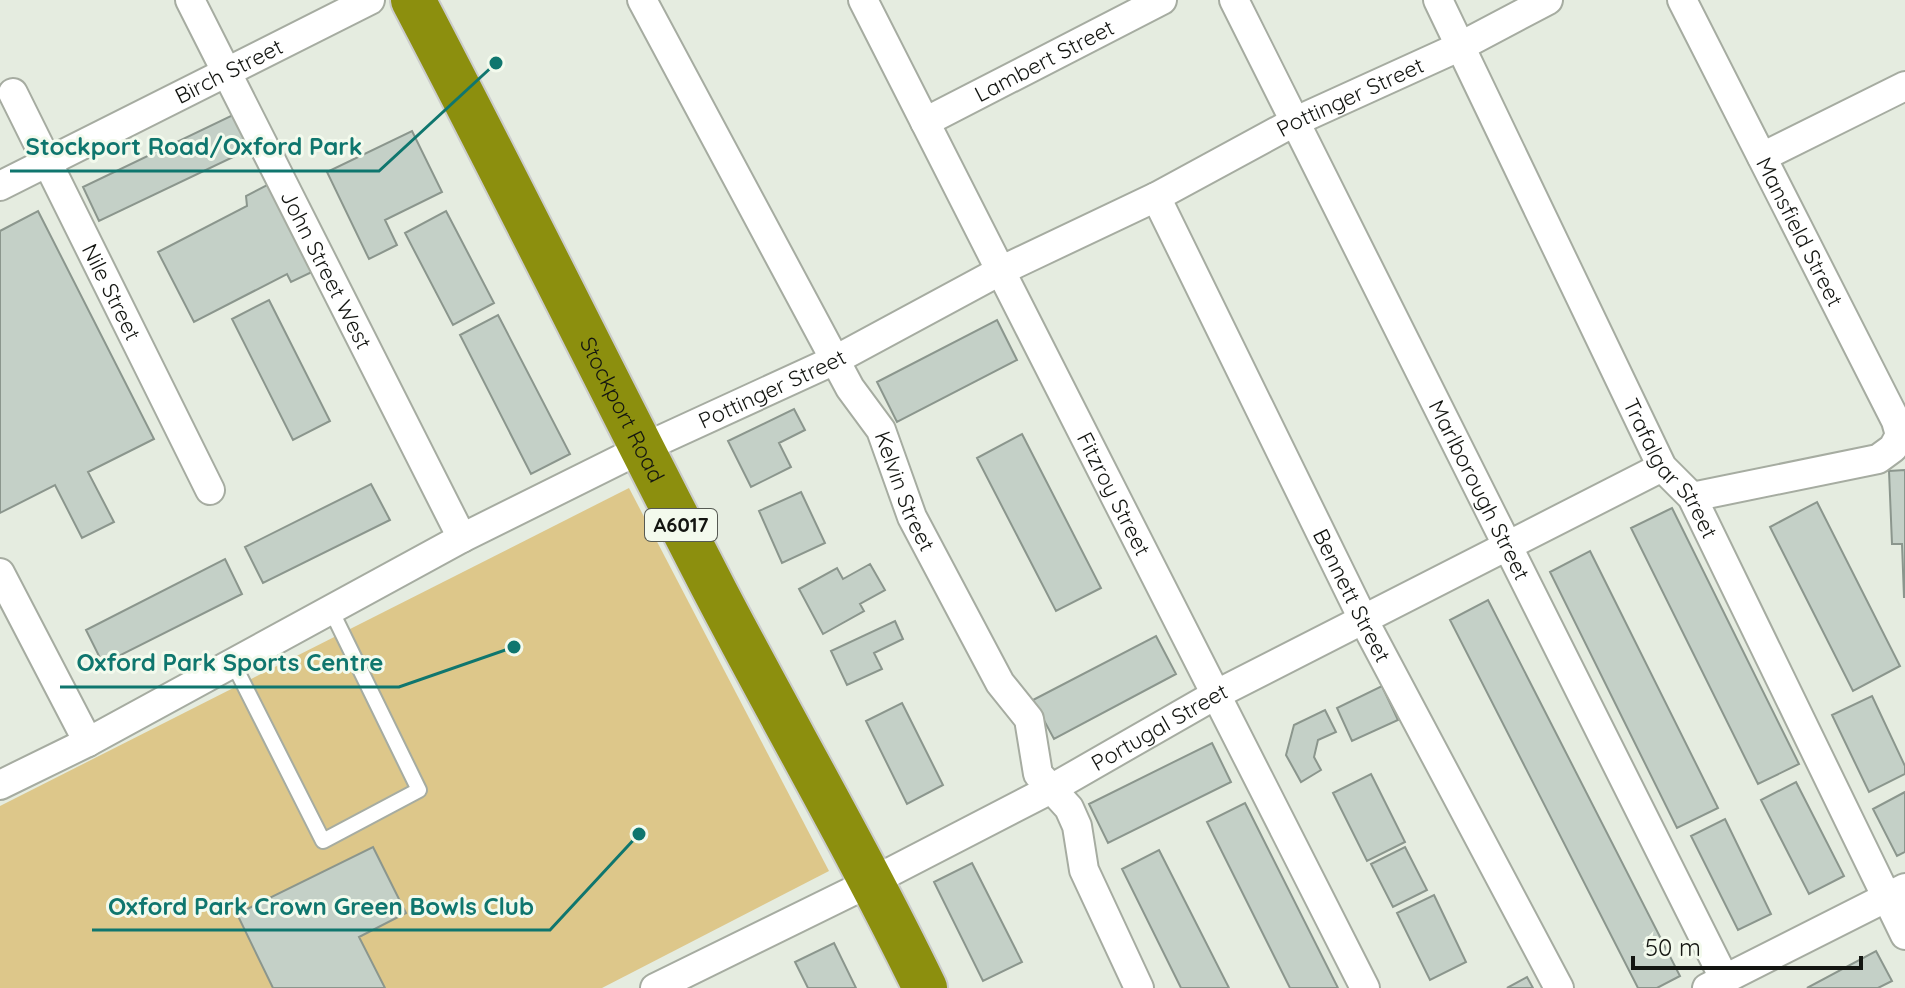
<svg xmlns="http://www.w3.org/2000/svg" width="1905" height="988" font-family="Quicksand,sans-serif">
<style>
.green{fill:#ddc78a}
.building{fill:#c4d0c7;stroke:#8b968d;stroke-width:2}
.lines{fill:none;stroke-linecap:round;stroke-linejoin:round}
.lane-casing{stroke:#a6aca1;stroke-width:18}
.street-casing{stroke:#a6aca1;stroke-width:32}
.highway-casing{stroke:#cbcccb;stroke-width:48}
.lane{stroke:#fff;stroke-width:14}
.street{stroke:#fff;stroke-width:28}
.highway{stroke:#8c8f0e;stroke-width:44}
.labels{text-anchor:middle;stroke-width:6;stroke-linejoin:round;paint-order:stroke}
.shield{fill:#f3faed;stroke:#565a53;stroke-width:2}
.shield-label{font-size:20px;font-weight:bold;fill:#131511}
.street-label{font-size:22px;fill:#131511;stroke:#f3faed}
.leader{fill:none;stroke:#0f766e;stroke-width:3}
.callout-dot{fill:#0f766e;stroke:#f3faed;stroke-width:3}
.callout-label{font-size:24px;text-anchor:middle;font-weight:bold;fill:#0f766e;stroke:#f3faed;stroke-width:6;stroke-linejoin:round;paint-order:stroke}
</style>
<rect width="100%" height="100%" fill="#e5ece0"/>
<path class="green" d="M 629,488 L 829,871 L 602,988 L 0,988 L 0,806 Z"/>
<path class="building" d="M 235,114 L 252,148 L 99,221 L 83,187 Z
M 412,131 L 442,192 L 385,220 L 397,245 L 369,259 L 327,172 Z
M 269,184 L 314,271 L 291,282 L 287,274 L 194,322 L 158,252 L 247,206 L 246,196 Z
M 38,211 L 154,439 L 88,472 L 114,522 L 82,538 L 55,485 L 0,513 L 0,231 Z
M 446,211 L 494,303 L 453,325 L 405,233 Z
M 269,300 L 330,421 L 293,440 L 232,319 Z
M 498,315 L 570,454 L 531,474 L 460,335 Z
M 997,320 L 1017,360 L 897,422 L 877,382 Z
M 794,409 L 805,430 L 779,443 L 791,467 L 751,487 L 728,441 Z
M 1022,434 L 1101,588 L 1056,611 L 977,458 Z
M 1905,470 L 1905,597 L 1904,597 L 1902,544 L 1892,544 L 1889,471 Z
M 371,484 L 390,520 L 263,583 L 245,547 Z
M 801,492 L 825,543 L 782,563 L 759,511 Z
M 1817,502 L 1900,666 L 1853,691 L 1770,527 Z
M 1672,508 L 1799,764 L 1758,784 L 1631,528 Z
M 1590,551 L 1718,808 L 1677,828 L 1550,572 Z
M 225,559 L 242,594 L 103,664 L 86,630 Z
M 870,564 L 885,590 L 860,604 L 864,611 L 823,634 L 799,589 L 837,568 L 843,579 Z
M 1488,600 L 1680,976 L 1657,988 L 1638,988 L 1450,620 Z
M 895,621 L 903,639 L 874,653 L 882,669 L 847,685 L 831,651 Z
M 1156,636 L 1176,674 L 1054,739 L 1033,700 Z
M 1382,686 L 1398,720 L 1352,741 L 1337,708 Z
M 1872,696 L 1905,766 L 1905,774 L 1869,792 L 1832,715 Z
M 902,703 L 943,785 L 907,804 L 866,721 Z
M 1325,710 L 1336,732 L 1318,740 L 1314,757 L 1321,770 L 1301,782 L 1286,755 L 1294,725 Z
M 1212,743 L 1231,782 L 1108,843 L 1089,804 Z
M 1371,774 L 1405,842 L 1367,861 L 1333,793 Z
M 1796,782 L 1844,876 L 1809,894 L 1761,800 Z
M 1905,792 L 1905,852 L 1897,856 L 1873,809 Z
M 1245,803 L 1338,988 L 1290,988 L 1207,822 Z
M 1725,819 L 1771,914 L 1738,930 L 1691,836 Z
M 373,847 L 406,913 L 359,937 L 385,988 L 273,988 L 237,914 Z
M 1405,847 L 1427,890 L 1393,907 L 1371,864 Z
M 1159,850 L 1229,988 L 1181,988 L 1122,869 Z
M 972,863 L 1022,962 L 983,981 L 934,882 Z
M 1434,895 L 1466,962 L 1430,980 L 1397,913 Z
M 834,943 L 856,988 L 808,988 L 795,962 Z
M 1876,951 L 1892,981 L 1878,988 L 1807,988 Z
M 1527,977 L 1533,988 L 1507,988 Z"/>
<g class="lines">
<defs>
<path id="lane" d="M 233,663 L 323,841 L 419,790 L 331,610"/>
<g id="street">
<path id="s1" d="M 190,0 L 462,538"/>
<path id="s2" d="M 642,0 L 850,388 L 881,430 L 912,517 L 1000,683 L 1029,719 L 1038,774 L 1069,808 L 1077,826 L 1084,870 L 1139,988"/>
<path id="s3" d="M 863,0 L 1365,988"/>
<path id="s4" d="M 1234,0 L 1724,978"/>
<path id="s5" d="M 1438,0 L 1662,467 L 1692,497 L 1905,935"/>
<path id="s6" d="M 1682,0 L 1896,421 L 1900,435 L 1893,448 L 1878,459 L 1692,497"/>
<path id="s7" d="M 13,93 L 210,490"/>
<path id="s8" d="M 925,122 L 1162,0"/>
<path d="M 1762,157 L 1905,86"/>
<path id="s9" d="M 0,186 L 370,0"/>
<path id="s10" d="M 1156,197 L 1364,621 L 1559,988"/>
<path d="M 0,573 L 88,742"/>
<path id="s11" d="M 0,785 L 88,742 L 462,538 L 641,449 L 837,359 L 1000,271 L 1156,197 L 1296,121 L 1461,46 L 1548,0"/>
<path id="s12" d="M 655,988 L 873,881 L 1051,789 L 1215,695 L 1662,467"/>
<path d="M 1707,988 L 1905,888"/>
</g>
<g id="highway">
<path id="s13" d="M 413,0 C 516,196 614,396 716,593 C 785,725 860,854 925,988"/>
</g>
</defs>
<use href="#lane" class="lane-casing"/>
<use href="#street" class="street-casing"/>
<use href="#highway" class="highway-casing"/>
<use href="#lane" class="lane"/>
<use href="#street" class="street"/>
<use href="#highway" class="highway"/>
</g>
<g class="labels">
<rect class="shield" x="645" y="509" width="72" height="32" rx="6"/>
<g class="shield-label">
<text x="681" y="532">A6017</text>
</g>
<g class="street-label">
<text dy="8" stroke="none"><textPath href="#s8" startOffset="134">Lambert Street</textPath></text>
<text dy="8" stroke="none"><textPath href="#s9" startOffset="256">Birch Street</textPath></text>
<text dy="8" stroke="none"><textPath href="#s11" startOffset="1516">Pottinger Street</textPath></text>
<text dy="8" stroke="none"><textPath href="#s6" startOffset="260">Mansfield Street</textPath></text>
<text dy="8" stroke="none"><textPath href="#s1" startOffset="302">John Street West</textPath></text>
<text dy="8" stroke="none"><textPath href="#s7" startOffset="222">Nile Street</textPath></text>
<text dy="8" stroke="none"><textPath href="#s11" startOffset="868">Pottinger Street</textPath></text>
<text dy="8" stroke="none"><textPath href="#s13" startOffset="460">Stockport Road</textPath></text>
<text dy="8" stroke="none"><textPath href="#s5" startOffset="524">Trafalgar Street</textPath></text>
<text dy="8" stroke="none"><textPath href="#s4" startOffset="548">Marlborough Street</textPath></text>
<text dy="8" stroke="none"><textPath href="#s2" startOffset="558">Kelvin Street</textPath></text>
<text dy="8" stroke="none"><textPath href="#s3" startOffset="554">Fitzroy Street</textPath></text>
<text dy="8" stroke="none"><textPath href="#s10" startOffset="444">Bennett Street</textPath></text>
<text dy="8" stroke="none"><textPath href="#s12" startOffset="568">Portugal Street</textPath></text>
</g>
</g>
<path class="leader" d="M496 63L379 171H10M514 647L399 687H60M639 834L550 930H92"/>
<g class="callout-dot">
<circle cx="496" cy="63" r="8"/>
<circle cx="514" cy="647" r="8"/>
<circle cx="639" cy="834" r="8"/>
</g>
<g class="callout-label">
<text x="194" y="155">Stockport Road/Oxford Park</text>
<text x="230" y="671">Oxford Park Sports Centre</text>
<text x="321" y="915">Oxford Park Crown Green Bowls Club</text>
</g>
<path d="M1633 956v12h228v-12" fill="none" stroke="#131511" stroke-width="4"/>
<text x="1645" y="956" font-size="24" fill="#131511" stroke="#f3faed" stroke-width="6" paint-order="stroke">50 m</text>
</svg>
